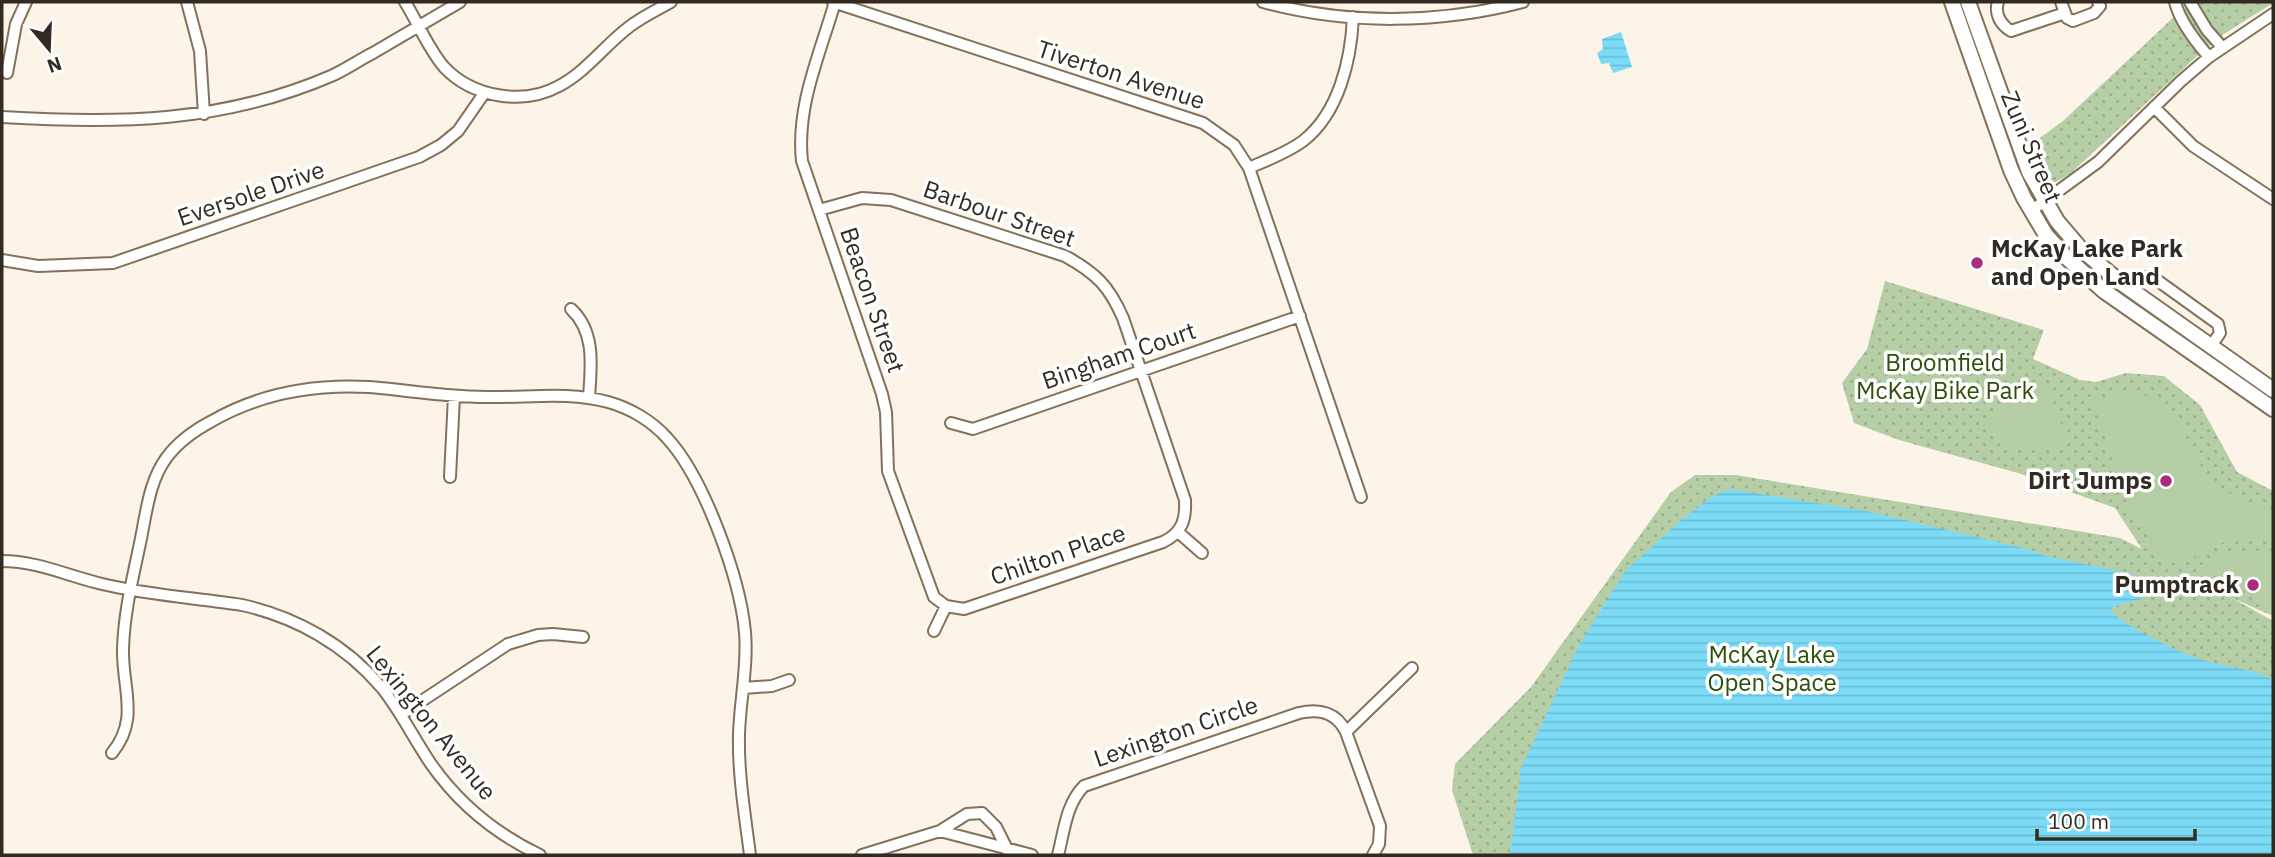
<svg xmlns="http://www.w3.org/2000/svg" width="2275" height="857" font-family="'IBM Plex Sans',sans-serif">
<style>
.grass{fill:url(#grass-dots)}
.pitch{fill:#b6cea5}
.water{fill:url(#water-rules)}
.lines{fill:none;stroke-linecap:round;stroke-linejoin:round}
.street-casing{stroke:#85715a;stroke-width:14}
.secondary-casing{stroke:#85715a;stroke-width:18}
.street{stroke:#fff;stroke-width:10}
.secondary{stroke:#fff;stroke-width:14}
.poi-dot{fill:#a92c7d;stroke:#fff;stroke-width:2.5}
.labels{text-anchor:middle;stroke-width:7;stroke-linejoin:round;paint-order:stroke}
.street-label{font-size:24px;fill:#332b21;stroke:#fff}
.poi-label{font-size:24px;font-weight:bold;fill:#332b21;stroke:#fff;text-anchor:end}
.park-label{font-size:24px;fill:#2d4f07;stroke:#fff}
</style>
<defs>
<pattern id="grass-dots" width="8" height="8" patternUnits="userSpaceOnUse" patternTransform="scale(1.75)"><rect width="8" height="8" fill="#b6cea5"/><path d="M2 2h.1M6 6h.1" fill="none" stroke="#9db18e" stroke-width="1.8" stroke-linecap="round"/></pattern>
<pattern id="water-rules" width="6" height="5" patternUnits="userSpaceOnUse" patternTransform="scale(1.75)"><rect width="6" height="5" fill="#7cdcf8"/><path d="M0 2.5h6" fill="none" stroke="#6cbdd4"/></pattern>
</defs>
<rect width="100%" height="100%" fill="#fcf3e9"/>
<path class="grass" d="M 2194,2 L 2273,3 L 2224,34 L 2196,57 L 2070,174 L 2054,183 L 2044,178 L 2033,143 L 2063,121 L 2176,15 Z
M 1885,281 L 2044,330 L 2033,359 L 2080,380 L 2096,382 L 2126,373 L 2164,376 L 2200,405 L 2237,472 L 2273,491 L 2273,616 L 2232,598 L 2273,621 L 2273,855 L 1473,855 L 1452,790 L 1455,764 L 1531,687 L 1671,492 L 1695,475 L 1736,475 L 2120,538 L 2142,549 L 2115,508 L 2018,473 L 1899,440 L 1854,423 L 1842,383 L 1867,349 Z"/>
<path class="pitch" d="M 2033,383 L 2041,383 L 2049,389 L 2056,412 L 2065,432 L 2062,444 C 2052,452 2042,447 2029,447 C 2010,447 1987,446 1991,420 Z
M 2129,392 C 2183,396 2182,449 2211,479 C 2226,495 2252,505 2273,511 L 2273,537 C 2255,535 2236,539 2219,544 C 2204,549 2177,575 2159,556 C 2153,549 2149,536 2144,527 L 2138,525 L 2131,513 L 2093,402 L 2113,393 Z
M 2264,550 L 2273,551 L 2273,608 L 2222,578 L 2205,572 L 2211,557 Z"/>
<path class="water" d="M 1621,32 L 1632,67 L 1613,73 L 1609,63 L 1601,64 L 1597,53 L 1603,49 L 1602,39 Z
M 1729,489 L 1866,511 L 2023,548 L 2046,556 L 2132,574 L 2141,589 L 2143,598 L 2113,607 L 2110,610 C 2122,625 2180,653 2200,659 C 2223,667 2253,668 2273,680 L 2273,855 L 1510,855 L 1521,768 L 1579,645 L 1626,570 L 1680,521 L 1711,497 Z"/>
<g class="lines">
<defs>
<path id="street" d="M 187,2 L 200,51 L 204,114
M 405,2 C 417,21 429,50 444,67 C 472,97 523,106 559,86 C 586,72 605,45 629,27 C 642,17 657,10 671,2
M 833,2 L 1203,123 L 1234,145 L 1249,168 L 1361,497
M 1263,2 C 1346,25 1440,24 1523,2
M 1998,2 C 1994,14 2001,25 2011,31 L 2065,13
M 2061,2 L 2067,18 L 2073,21 L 2094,13 L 2100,6 L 2098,2
M 2175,2 C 2180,22 2195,41 2209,57
M 2190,2 L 2207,30 L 2222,47
M 7,73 L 16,24 L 26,2
M 2154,107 L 2193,146 L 2273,199
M 2,117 C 118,124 222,123 331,76 C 345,70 359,60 373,53 C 402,36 431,19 460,2
M 1249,168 C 1267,160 1287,153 1303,141 C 1339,113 1351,60 1353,17
M 819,210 L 862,198 L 891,200 L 1065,256 C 1096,273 1109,286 1123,318 L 1185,500 C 1186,520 1182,533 1163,542 L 964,609 L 946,606 L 934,597 L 888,471 L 886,412 L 882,394 L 802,161 C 796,106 820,54 835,2
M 2031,211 L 2098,162 L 2181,81 L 2209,57 L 2273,14
M 2,260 L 38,266 L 113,263 L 419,157 L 441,145 L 458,131 L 485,92
M 2132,291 L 2142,277 L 2154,278 L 2218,324 L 2220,333 L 2211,346
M 571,309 C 596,332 591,367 589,397
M 951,423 L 973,429 L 1300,316
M 450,477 L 454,396
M 1178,532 L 1202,553
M 2,561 C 37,561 68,576 102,584 C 148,595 196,598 242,605 C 296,617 346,645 382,688 C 401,712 414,739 431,764 C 459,804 496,834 540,855
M 934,631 L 946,606
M 743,688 L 772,686 L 789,680
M 402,714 L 508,644 L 538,635 L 553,634 L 583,637
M 1346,732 L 1412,668
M 112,753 C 140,719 122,688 123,649 C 124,614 132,581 139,548 C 146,517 148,482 167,457 C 179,441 195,430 212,421 C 268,389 328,382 391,389 C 423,393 455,397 487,397 C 528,398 568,391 608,402 C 630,408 652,421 667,438 C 704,478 740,578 745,632 C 748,666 740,700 739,734 C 738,775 745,815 750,855
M 940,831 L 967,814 L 982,813 L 996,827 L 1008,851
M 862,855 L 940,831 L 1032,855
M 1058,855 C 1064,832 1066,804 1084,786 L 1299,713 C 1320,708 1337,713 1346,732 L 1380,826 L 1379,844 L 1373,855"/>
<path id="secondary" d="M 1952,2 L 2011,170 L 2024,198 L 2046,235 L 2067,258 L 2104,291 L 2273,409
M 1968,2 L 2029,172 L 2057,221 L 2080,248 L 2120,282 L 2273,390"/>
</defs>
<use href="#street" class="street-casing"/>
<use href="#secondary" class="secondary-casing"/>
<use href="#street" class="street"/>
<use href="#secondary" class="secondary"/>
</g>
<g class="poi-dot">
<circle cx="1977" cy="263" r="7"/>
<circle cx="2166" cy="481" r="7"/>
<circle cx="2253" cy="585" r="7"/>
</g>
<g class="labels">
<g class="street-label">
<text transform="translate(1121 75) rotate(18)" y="8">Tiverton Avenue</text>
<text transform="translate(2031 147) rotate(67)" y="8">Zuni Street</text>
<text transform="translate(251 194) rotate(-19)" y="8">Eversole Drive</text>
<text transform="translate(999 214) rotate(19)" y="8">Barbour Street</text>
<text transform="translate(872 300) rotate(71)" y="8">Beacon Street</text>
<text transform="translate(1119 356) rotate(-19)" y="8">Bingham Court</text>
<text transform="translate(1058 555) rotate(-19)" y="8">Chilton Place</text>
<text transform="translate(431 723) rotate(51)" y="8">Lexington Avenue</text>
<text transform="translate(1176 732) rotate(-19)" y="8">Lexington Circle</text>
</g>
<g class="poi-label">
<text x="1991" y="257" text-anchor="start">McKay Lake Park<tspan x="1991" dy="28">and Open Land</tspan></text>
<text x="2152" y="489">Dirt Jumps</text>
<text x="2239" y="593">Pumptrack</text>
</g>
<g class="park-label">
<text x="1945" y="371">Broomfield<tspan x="1945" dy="28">McKay Bike Park</tspan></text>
<text x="1772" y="663">McKay Lake<tspan x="1772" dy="28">Open Space</tspan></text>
</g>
</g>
<rect width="2275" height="857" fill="none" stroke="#332b21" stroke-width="7"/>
<g transform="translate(49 49) rotate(161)" stroke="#ffffff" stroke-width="5" paint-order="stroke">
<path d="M0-5L12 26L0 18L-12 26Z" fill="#332b21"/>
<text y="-10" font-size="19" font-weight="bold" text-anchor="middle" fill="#332b21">N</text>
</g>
<path d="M2037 829v10h158v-10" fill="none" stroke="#332b21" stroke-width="3.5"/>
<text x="2048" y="829" font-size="21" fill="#332b21" stroke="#ffffff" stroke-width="5" paint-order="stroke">100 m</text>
</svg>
